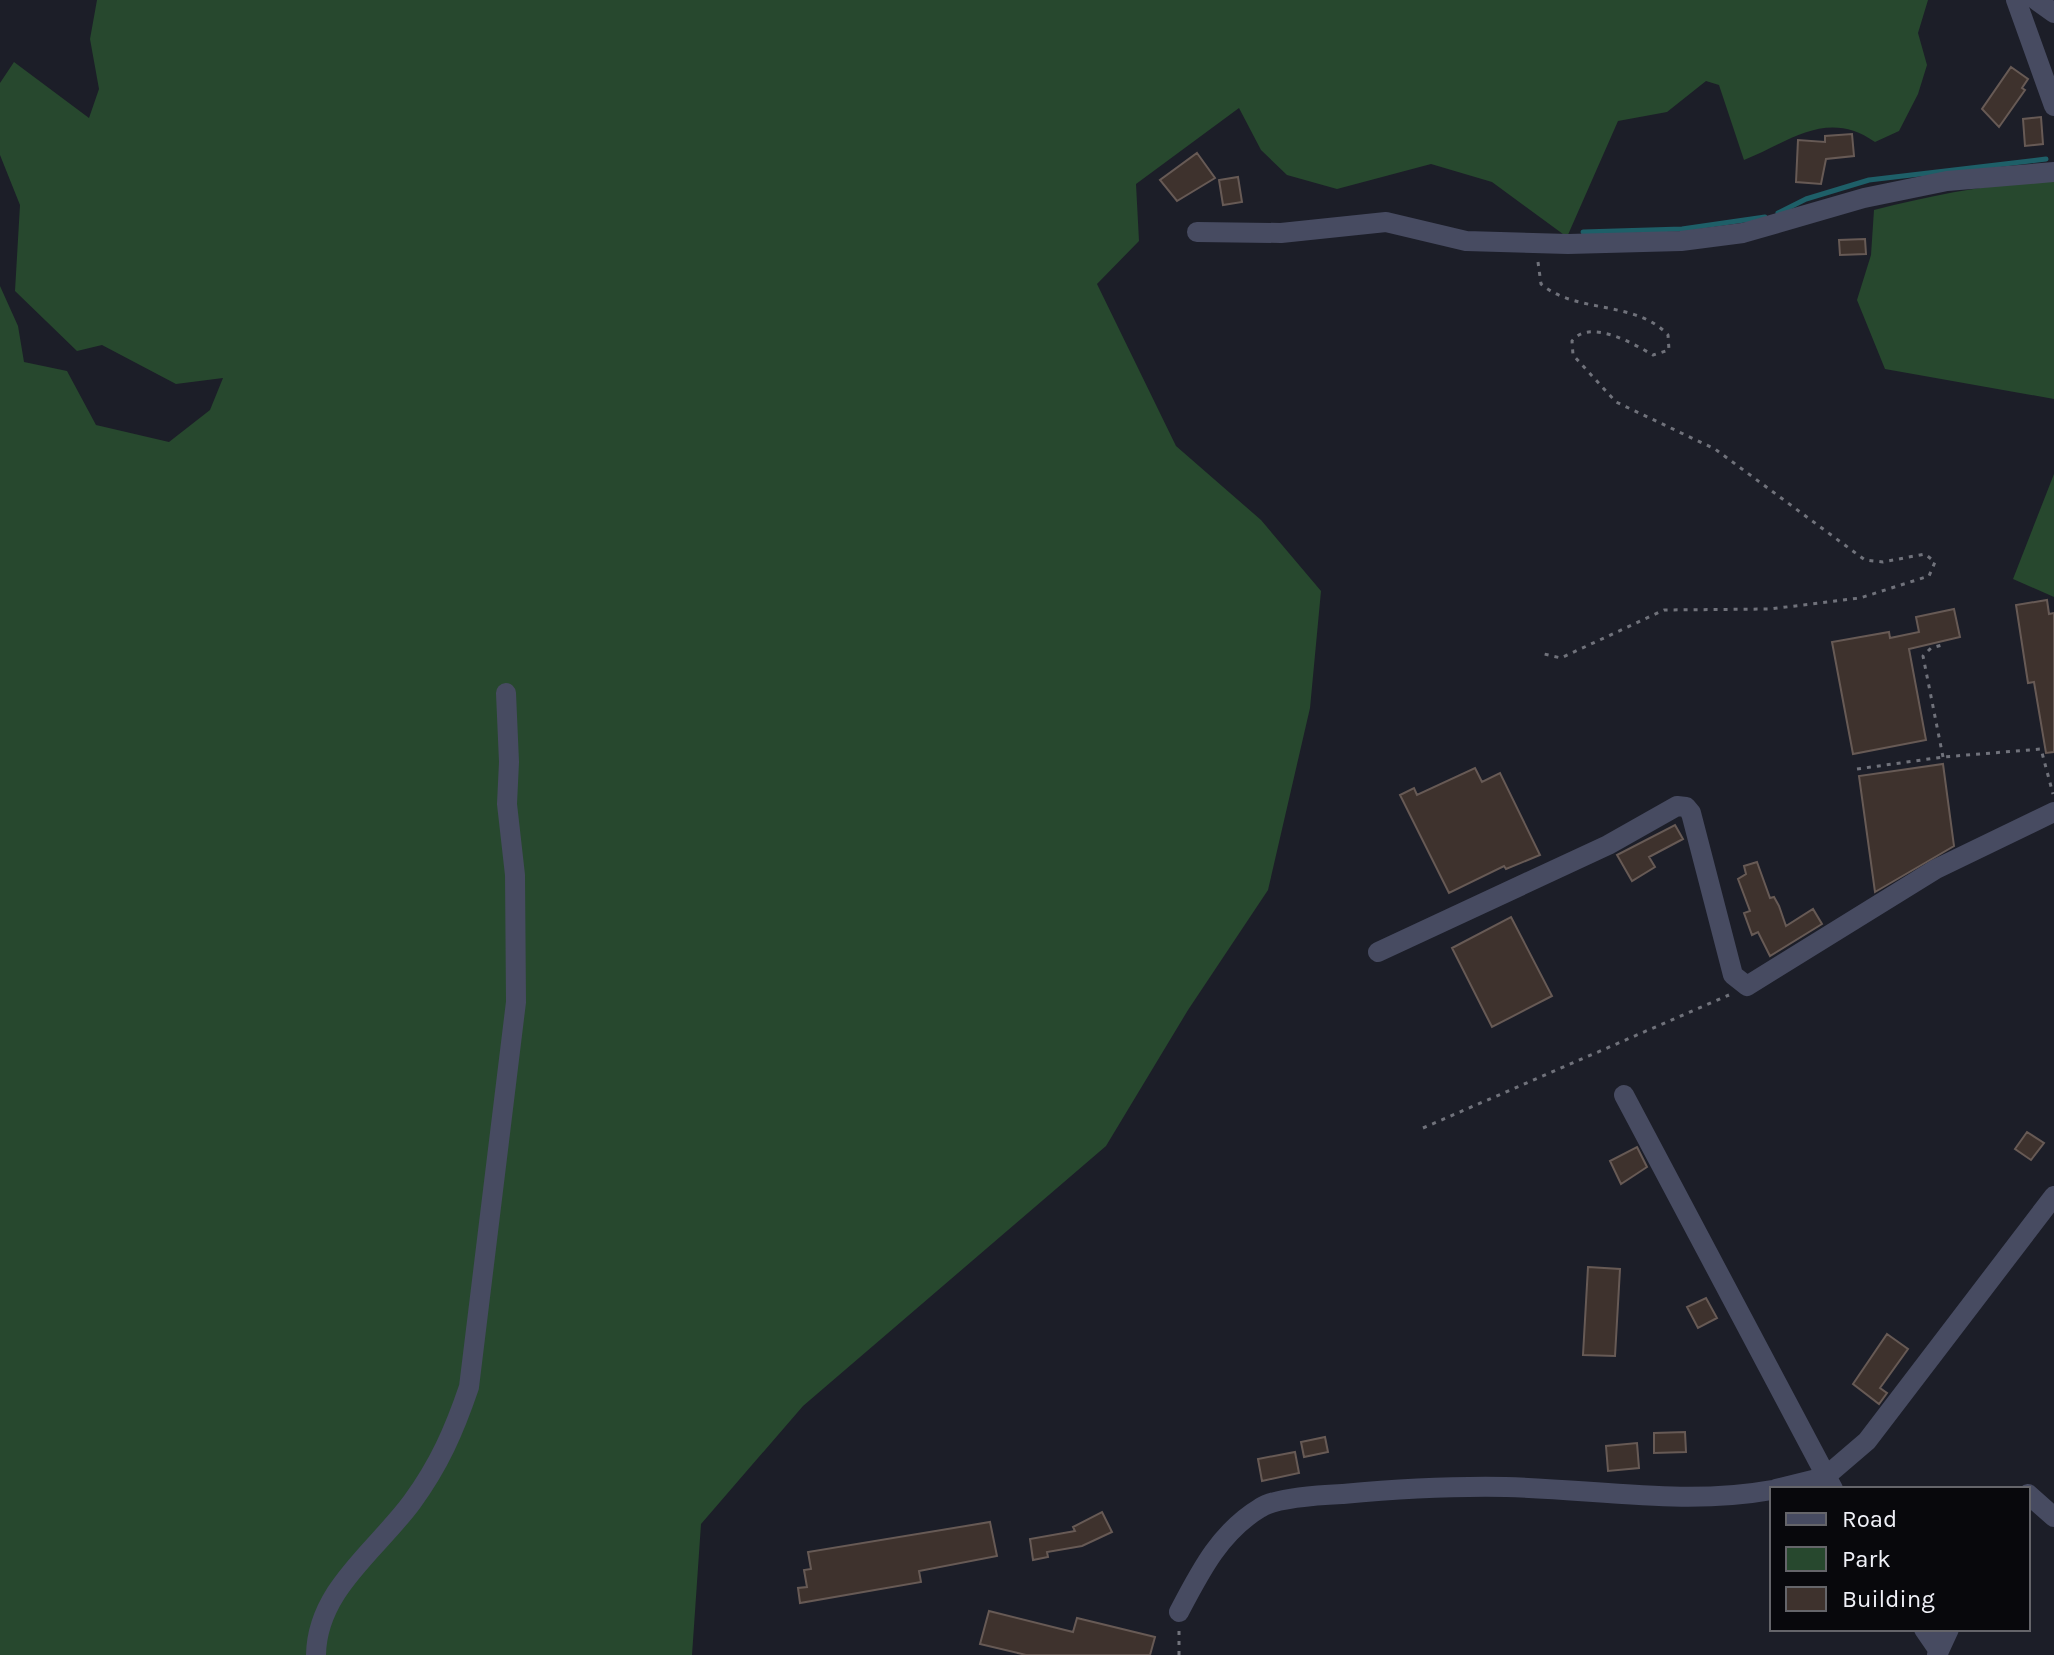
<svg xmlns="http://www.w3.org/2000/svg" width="2054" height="1655" font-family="Karla,sans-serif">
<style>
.green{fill:#27482e}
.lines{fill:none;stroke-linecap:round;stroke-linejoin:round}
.stream{stroke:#1e5f68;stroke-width:5}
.building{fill:#3e322d;stroke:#675a55;stroke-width:2}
.path{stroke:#70727b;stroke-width:3;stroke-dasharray:4 6;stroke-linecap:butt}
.minor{stroke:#474b61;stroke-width:20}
</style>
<rect width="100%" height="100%" fill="#1c1e28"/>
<path class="green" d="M 97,0 L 1928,0 L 1918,33 L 1927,65 L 1918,94 L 1899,131 L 1875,142 C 1827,108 1789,142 1744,160 L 1719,85 L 1706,81 L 1667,112 L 1618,121 L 1567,237 L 1492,182 L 1431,164 L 1337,189 L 1287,175 L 1261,150 L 1239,108 L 1136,184 L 1139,241 L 1097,284 L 1176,446 L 1261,520 L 1321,591 L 1310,708 L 1268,890 L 1188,1010 L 1106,1146 L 803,1406 L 701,1524 L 692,1655 L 0,1655 L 0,286 L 18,326 L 24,362 L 67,371 L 96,425 L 169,442 L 210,410 L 223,378 L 176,384 L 102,345 L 77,351 L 15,291 L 20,205 L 0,155 L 0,83 L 14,62 L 89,118 L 99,89 L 90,39 Z
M 2054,181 L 2054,399 L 1885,369 L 1857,300 L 1871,255 L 1874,210 C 1934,195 1992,183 2054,181 Z
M 2054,474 L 2054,597 L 2013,579 Z"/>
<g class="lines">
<path class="stream" d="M 1778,213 L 1806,199 L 1869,180 L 2046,159
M 1583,232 L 1682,229 L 1765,217"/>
</g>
<path class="building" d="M 2011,67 L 2028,79 L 2022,88 L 2025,90 L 1999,127 L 1982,109 Z
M 2041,117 L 2043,144 L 2025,146 L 2023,119 Z
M 1852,134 L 1854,156 L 1826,159 L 1821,184 L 1796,182 L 1798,140 L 1825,142 L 1825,136 Z
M 1197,153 L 1215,178 L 1177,201 L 1160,180 Z
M 1238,177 L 1242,202 L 1223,205 L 1219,180 Z
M 1865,239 L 1866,254 L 1840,255 L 1839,240 Z
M 2047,600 L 2049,614 L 2054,613 L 2054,752 L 2046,753 L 2034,682 L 2028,683 L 2016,605 Z
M 1954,609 L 1960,637 L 1909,649 L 1926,740 L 1853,754 L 1832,642 L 1889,632 L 1890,638 L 1919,632 L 1916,617 Z
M 1943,764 L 1954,846 L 1875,892 L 1859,776 Z
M 1475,768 L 1482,782 L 1500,773 L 1540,855 L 1506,869 L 1504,866 L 1449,893 L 1400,795 L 1414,788 L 1417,795 Z
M 1675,825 L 1683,839 L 1649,857 L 1655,867 L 1632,881 L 1617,855 Z
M 1757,862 L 1770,898 L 1774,897 L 1779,906 L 1786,926 L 1813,909 L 1822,924 L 1770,956 L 1758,932 L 1752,935 L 1744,913 L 1750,911 L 1738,879 L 1746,874 L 1744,866 Z
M 1511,917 L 1552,996 L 1492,1027 L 1452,948 Z
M 2027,1132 L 2044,1143 L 2031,1160 L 2015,1149 Z
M 1637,1147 L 1647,1167 L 1621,1184 L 1610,1161 Z
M 1588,1267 L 1620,1269 L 1615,1356 L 1583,1355 Z
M 1706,1298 L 1717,1318 L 1698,1328 L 1687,1307 Z
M 1887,1334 L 1908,1349 L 1880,1388 L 1887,1393 L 1879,1404 L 1853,1384 Z
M 1685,1432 L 1686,1452 L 1654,1453 L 1654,1433 Z
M 1325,1437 L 1328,1452 L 1304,1457 L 1301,1442 Z
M 1637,1443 L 1639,1468 L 1608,1471 L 1606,1446 Z
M 1295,1452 L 1299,1473 L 1262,1481 L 1258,1459 Z
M 1102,1512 L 1112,1532 L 1082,1546 L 1047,1552 L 1048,1557 L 1033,1560 L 1030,1539 L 1075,1531 L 1073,1527 Z
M 990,1522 L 997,1556 L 919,1571 L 921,1582 L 800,1603 L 798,1588 L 807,1587 L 804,1570 L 811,1569 L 808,1552 Z
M 989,1611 L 1073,1632 L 1077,1618 L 1155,1637 L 1150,1655 L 1026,1655 L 980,1644 Z"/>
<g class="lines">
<path class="path" d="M 1538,262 L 1541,284 C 1576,314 1636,300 1668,335 L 1669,350 L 1653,355 C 1634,344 1590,318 1572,341 L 1573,355 L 1616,402 L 1715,449 L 1865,560 L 1883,562 L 1925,554 L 1935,562 L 1929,576 L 1860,598 L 1770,609 L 1664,610 L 1561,658 L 1544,654
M 1943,757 L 1923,656 L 1931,648 L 1946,644
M 1857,769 L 1943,757 L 2041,749 L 2053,794
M 1423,1128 L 1729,995
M 1179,1655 L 1179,1631"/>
<path class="minor" d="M 2016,0 L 2054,106
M 2036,0 L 2054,13
M 1197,232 L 1281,233 L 1386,222 L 1466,241 L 1568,244 L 1681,241 L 1743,233 L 1864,198 L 1947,181 L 2054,172
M 1378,952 L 1608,845 L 1677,806 L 1686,807 L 1691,813 L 1733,975 L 1747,986 L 1936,869 L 2054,812
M 1624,1095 L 1833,1489
M 1776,1489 L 1825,1477 L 1867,1441 L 2054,1196
M 2028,1494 L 2054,1517
M 1179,1612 C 1200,1572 1220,1532 1260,1508 C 1277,1497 1322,1495 1343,1494 C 1397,1489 1452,1486 1506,1487 C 1595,1489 1684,1506 1772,1490
M 1924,1629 L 1939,1651
M 316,1655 C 317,1590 376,1551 412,1502 C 439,1465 454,1431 469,1387 L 516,1002 L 515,875 L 507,804 L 509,762 L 506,693
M 1937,1655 L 1949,1629"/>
</g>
<rect x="1770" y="1487" width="260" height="144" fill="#08080c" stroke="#65656a" stroke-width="2"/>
<rect x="1786" y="1513" width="40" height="12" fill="#474b61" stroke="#65656a" stroke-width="2"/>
<text x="1842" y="1527" font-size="24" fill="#f0f1f8">Road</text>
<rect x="1786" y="1547" width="40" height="24" fill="#27482e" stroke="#65656a" stroke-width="2"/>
<text x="1842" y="1567" font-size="24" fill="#f0f1f8">Park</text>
<rect x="1786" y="1587" width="40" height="24" fill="#3e322d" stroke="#65656a" stroke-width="2"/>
<text x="1842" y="1607" font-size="24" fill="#f0f1f8">Building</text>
</svg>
